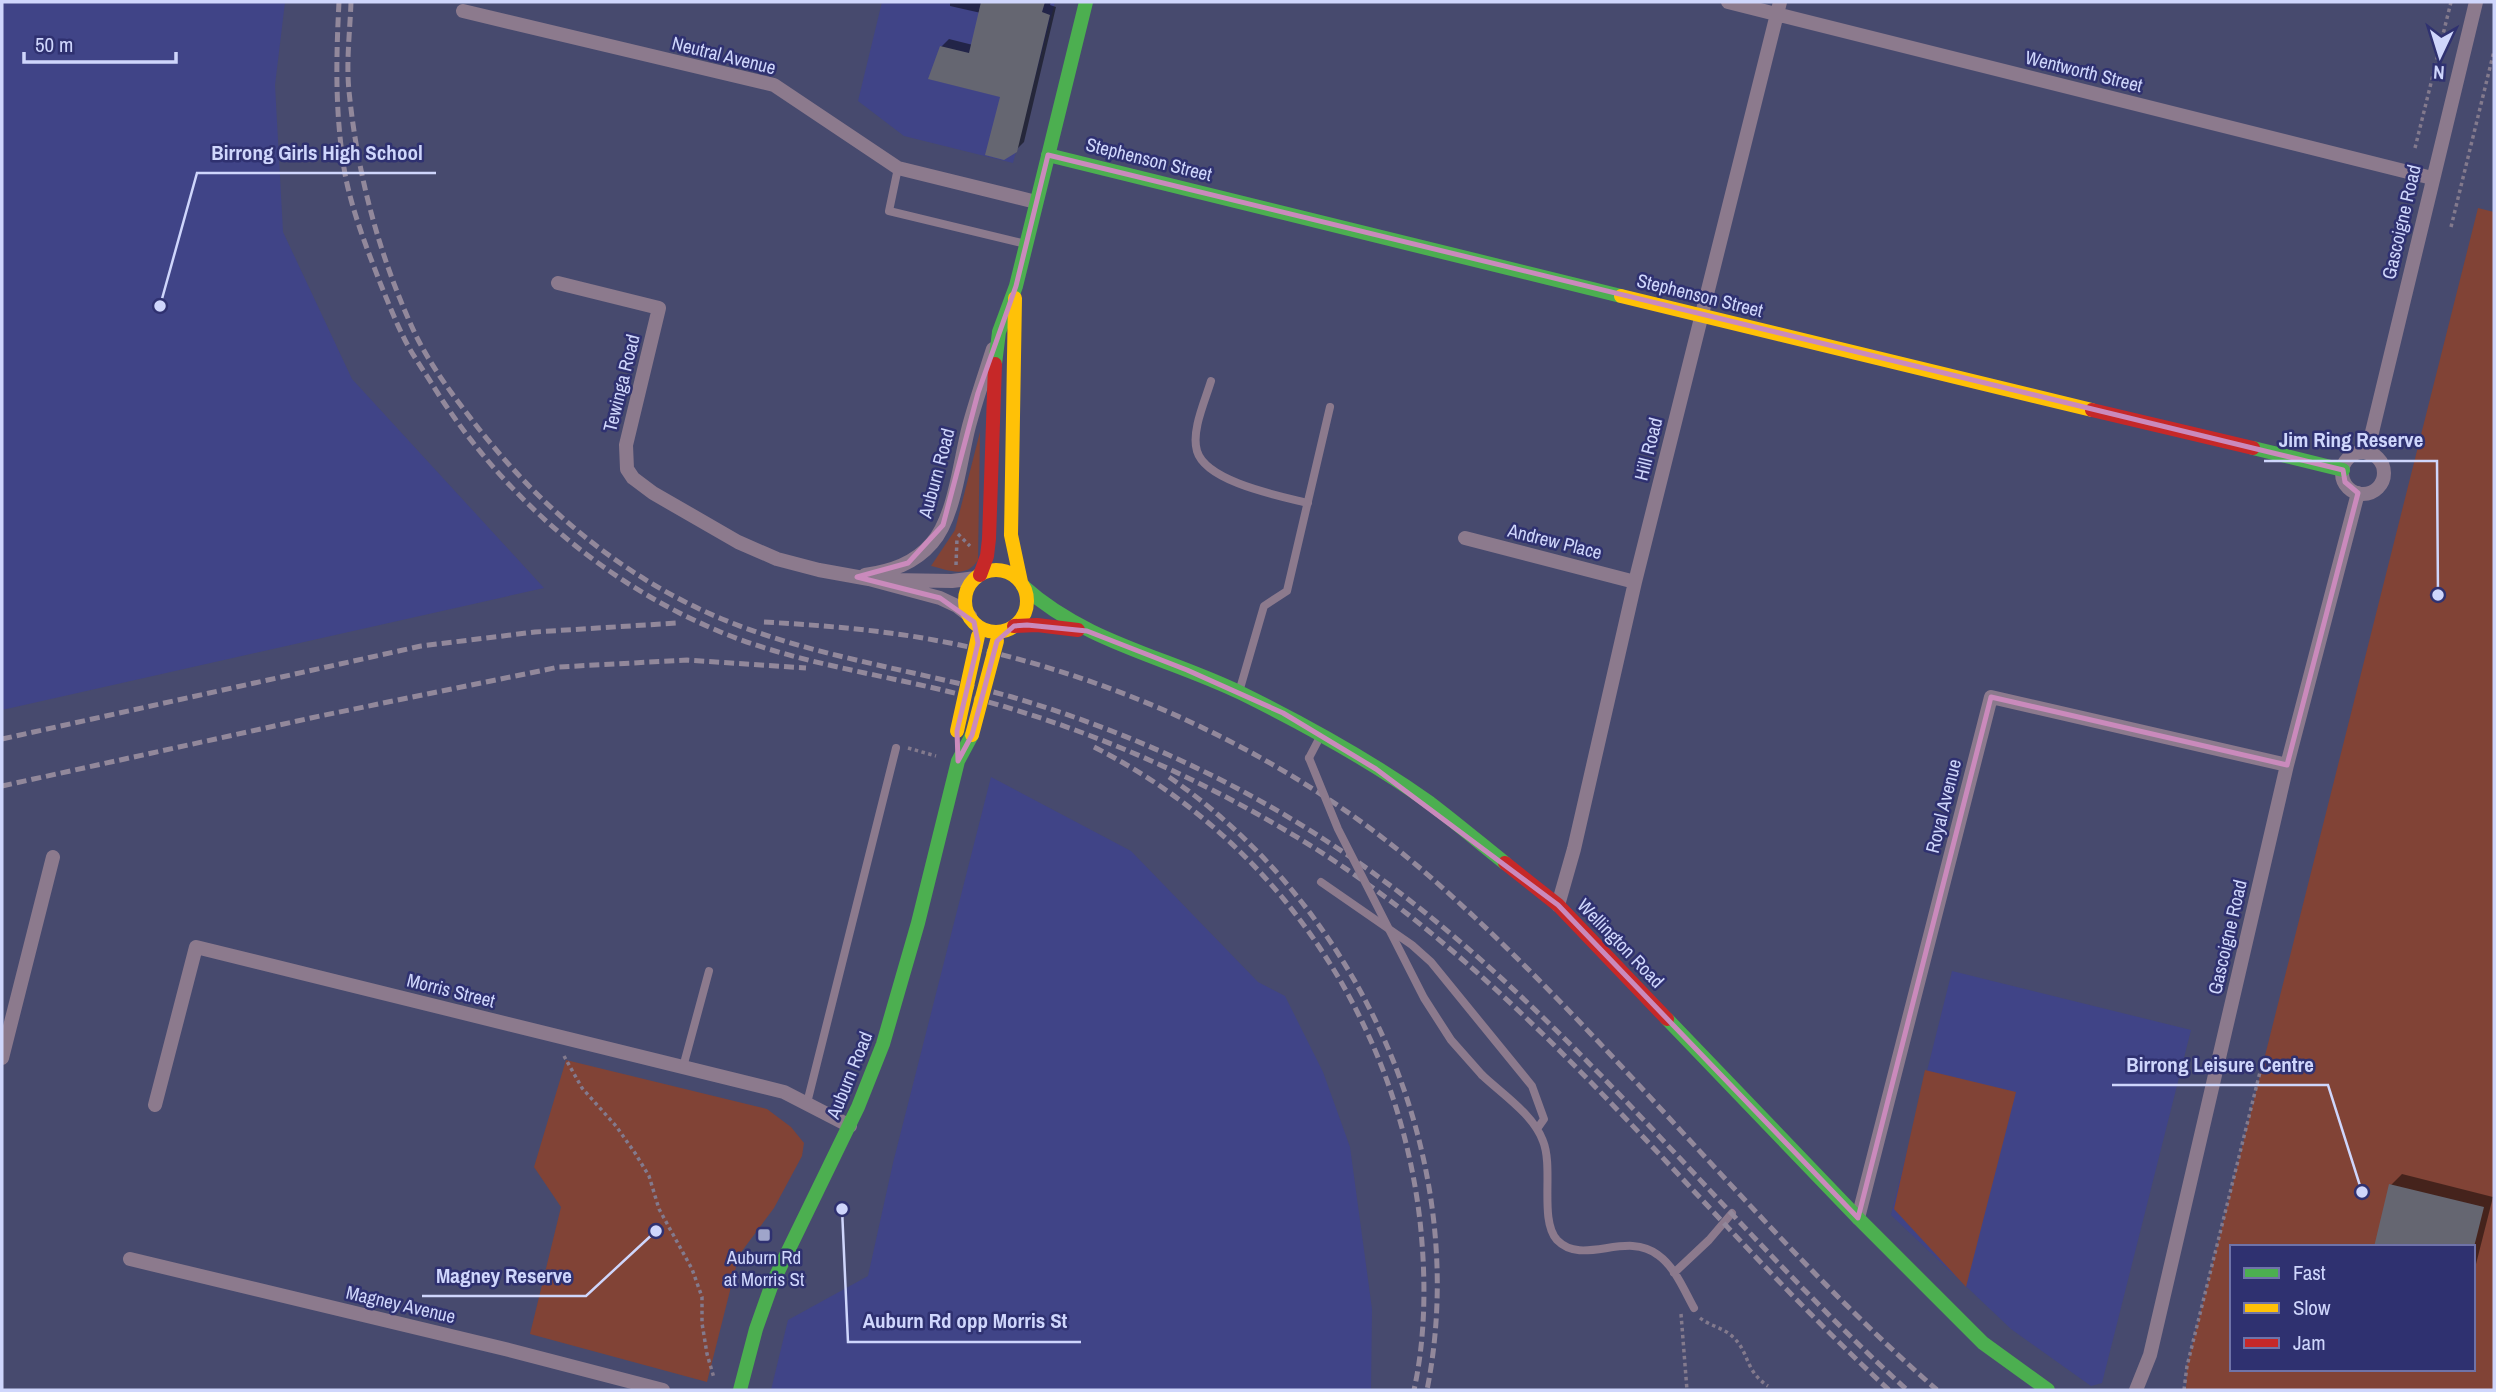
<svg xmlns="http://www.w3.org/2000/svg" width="2496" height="1392" font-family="'Archivo Narrow',sans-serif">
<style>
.built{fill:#404487}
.green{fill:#814336;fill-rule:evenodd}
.shadow{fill:#0007}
.building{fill:#656671}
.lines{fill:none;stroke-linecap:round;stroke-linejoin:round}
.path{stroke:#837a8d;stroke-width:3.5;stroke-dasharray:3.5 3.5;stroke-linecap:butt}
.lane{stroke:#8c7a8d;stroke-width:8}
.street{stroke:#8c7a8d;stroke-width:14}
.fast{stroke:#4caf50;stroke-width:14}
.slow{stroke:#ffc107;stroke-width:14}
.jam{stroke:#c62828;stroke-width:14}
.rail{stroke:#92889b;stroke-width:5;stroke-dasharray:10 5;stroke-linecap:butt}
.lane-bridge{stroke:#8c7a8d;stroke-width:8}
.slow-bridge{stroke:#ffc107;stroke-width:14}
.marked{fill:none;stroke:#ca8abc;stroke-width:5;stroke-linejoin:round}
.poi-dot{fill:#9fa5ca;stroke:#2f3170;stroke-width:2.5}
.labels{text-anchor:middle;stroke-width:5;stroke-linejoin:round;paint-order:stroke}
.street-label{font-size:19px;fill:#cfd6fc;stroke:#2f3170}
.poi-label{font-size:19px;fill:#cfd6fc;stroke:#2f3170}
.leader{fill:none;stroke:#cfd6fc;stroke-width:2.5}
.callout-dot{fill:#cfd6fc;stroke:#2f3170;stroke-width:2.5}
.callout-label{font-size:21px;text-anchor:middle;font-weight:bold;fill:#cfd6fc;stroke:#2f3170;stroke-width:5;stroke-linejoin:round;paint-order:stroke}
</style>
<rect width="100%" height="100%" fill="#474a6e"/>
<path class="built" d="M 2,2 L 285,2 L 275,85 L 283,232 L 352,379 L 544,588 L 2,710 Z
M 882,2 L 1055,2 L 1013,163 L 904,136 L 858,101 Z
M 991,777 L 1131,851 L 1258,982 L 1285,996 L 1323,1072 L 1350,1147 L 1372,1309 L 1371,1390 L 771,1390 L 788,1320 L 868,1276 L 893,1163 Z
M 1952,971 L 2191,1030 L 2102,1383 L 2091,1386 L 2011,1329 L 1891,1215 Z"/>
<path class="green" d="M 2478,208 L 2494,212 L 2494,1390 L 2186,1390 L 2187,1366 ZM 2232,1247 L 2473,1247 L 2473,1369 L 2232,1369 Z
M 980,432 L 978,560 C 966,579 949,570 931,566 L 955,530 Z
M 566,1060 L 767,1109 L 791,1127 L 804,1143 L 802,1156 L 774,1208 L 739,1255 L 707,1382 L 530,1334 L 561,1207 L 534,1167 Z
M 1925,1070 L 2016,1092 L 1966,1287 L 1894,1209 Z"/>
<path class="shadow" d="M 950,2 L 1051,2 L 1050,5 L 1056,7 L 1024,142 L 1016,150 L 1002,96 L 941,47 L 949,39 L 973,45 L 981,13 L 950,6 Z
M 2402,1174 L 2493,1197 L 2473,1276 L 2473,1247 L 2391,1185 Z"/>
<path class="building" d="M 981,2 L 1045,2 L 1042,12 L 1050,15 L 1017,152 L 1004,160 L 985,155 L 1000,97 L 928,79 L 940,46 L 969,53 Z
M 2389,1184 L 2484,1207 L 2474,1247 L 2374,1247 Z"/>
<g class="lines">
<path class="path" d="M 2415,148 L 2451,2
M 2451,227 L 2494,51
M 958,534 L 970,546
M 956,565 L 957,538
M 908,748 L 936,756
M 564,1056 L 582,1088 L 616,1126 L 635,1153 L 649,1176 L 659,1209 L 692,1269 L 702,1297 L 702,1323 L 707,1354 L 714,1378
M 1681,1314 L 1687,1390
M 1700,1318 C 1710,1326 1724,1328 1733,1337 C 1750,1353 1744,1370 1768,1386
M 2184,1390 L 2187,1366 L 2262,1064"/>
<path class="lane" d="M 898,168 L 889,211 L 1026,244
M 1211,381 C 1205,401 1191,431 1197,451 C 1206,482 1280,496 1308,503
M 1239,692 L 1264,606 L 1287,591 L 1330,407
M 1309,758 L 1321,735
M 1321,882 L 1412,945 L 1431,962 L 1532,1086 L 1544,1119 L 1537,1129
M 683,1067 L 709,971
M 1482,1075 C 1502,1094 1533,1114 1543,1141 C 1554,1168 1539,1220 1557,1240 C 1583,1267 1626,1230 1658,1255 C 1675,1267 1684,1290 1694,1308
M 807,1103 L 896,748
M 1674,1273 L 1709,1240 L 1732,1213"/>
<path class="street" d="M 1728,2 L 2432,178
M 463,11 L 774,85 L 898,168 L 1036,202
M 558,283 L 659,308 L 626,445 L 627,469 L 633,478 L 653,493 L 738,542 L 777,559 L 819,570 L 869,579 L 940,598 L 957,606 L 970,616
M2342 473a21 21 0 1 1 42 0a21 21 0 1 1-42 0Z
M 2367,453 L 2476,2
M 1465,538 L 1635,582
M 865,575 C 891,571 914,564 932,543 C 955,517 960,460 969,426 C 976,400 985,374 993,349
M 891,580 L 952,581 L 976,578
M 1558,905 L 1574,849 L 1635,582 L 1780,2
M 2,1058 L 53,857
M 155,1105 L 196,947 L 784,1092 L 850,1126
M 1858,1218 L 1991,697 L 2287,765
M 130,1259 L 509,1350 L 663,1390
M 2136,1390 L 2150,1355 L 2287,765 L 2358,493"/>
<path class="fast" d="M 1048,155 L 1621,296
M 995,364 L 999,332 L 1016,286 L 1086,2
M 2253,448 L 2343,470
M 1023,586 C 1086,643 1167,657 1241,693 C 1306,725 1371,761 1430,803 C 1455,822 1480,843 1505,863
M 1667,1019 L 1858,1218 L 1983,1343 L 2048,1390
M 740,1390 L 756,1329 L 772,1284 L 858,1107 L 883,1044 L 918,923 L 958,761 L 972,735"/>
<path class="slow" d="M 1621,296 L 2092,410
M 1015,298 L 1011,535 L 1021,582
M965 601a31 31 0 1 1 62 0a31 31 0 1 1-62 0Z"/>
<path class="jam" d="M 2092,410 L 2253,448
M 980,575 L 987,556 L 989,539 L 995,364
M 1014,626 L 1037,625 L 1078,630
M 1505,863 L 1558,905 L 1667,1019"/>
<path class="rail" d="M 339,2 C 336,60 335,110 344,168 C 350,206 367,249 381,285 C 388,302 395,320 403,336 C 411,353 422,368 432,384 C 500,494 602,583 723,633 C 802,665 888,675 970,697 C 1092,729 1210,782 1316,849 C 1540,992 1696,1212 1889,1390
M 351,2 C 350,31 346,62 349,91 C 357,172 378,252 412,327 C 428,363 454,397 479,429 C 544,511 624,578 722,619 C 814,657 915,670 1012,697 C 1121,729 1230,778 1325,840 C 1551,986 1710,1210 1907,1390
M 764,622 C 817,625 870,629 923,638 C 1109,670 1295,756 1436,882 C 1614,1040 1758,1233 1937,1390
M 2,739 L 421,646 L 535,632 L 677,623
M 1094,747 C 1276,839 1397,1020 1420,1221 C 1426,1277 1426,1335 1414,1390
M 1169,777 C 1361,909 1473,1159 1427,1390
M 2,786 L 320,716 L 559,667 L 687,660 L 806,668"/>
<path class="lane-bridge" d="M 1309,758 L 1338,829 L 1424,998 L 1451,1040 L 1482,1075"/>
<path class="slow-bridge" d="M 957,731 L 978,636
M 972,735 L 997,641"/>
</g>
<path class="marked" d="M 1048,155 L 2343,470 L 2345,482 L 2358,493 L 2287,765 L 1991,697 L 1858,1218 L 1558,905 L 1376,769 L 1283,713 L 1187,670 L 1087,631 L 1027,625 L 1014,626 L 997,641 L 972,735 L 958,761 L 957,731 L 978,643 L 974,622 L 940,598 L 857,577 L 908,563 L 943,525 L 978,393 L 1016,286 Z"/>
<rect class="poi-dot" x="757" y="1228" width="14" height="14" rx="3.5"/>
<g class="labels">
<g class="street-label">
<text transform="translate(724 55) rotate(14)" y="7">Neutral Avenue</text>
<text transform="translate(2084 71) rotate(14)" y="7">Wentworth Street</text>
<text transform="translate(1149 159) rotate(14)" y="7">Stephenson Street</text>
<text transform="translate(2401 222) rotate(-77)" y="7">Gascoigne Road</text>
<text transform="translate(1700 295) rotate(14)" y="7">Stephenson Street</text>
<text transform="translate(621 383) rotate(-76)" y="7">Tewinga Road</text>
<text transform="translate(1648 449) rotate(-76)" y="7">Hill Road</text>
<text transform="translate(936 473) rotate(-75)" y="7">Auburn Road</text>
<text transform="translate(1555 541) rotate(14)" y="7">Andrew Place</text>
<text transform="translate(1943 806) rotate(-76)" y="7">Royal Avenue</text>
<text transform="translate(2227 937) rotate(-77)" y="7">Gascoigne Road</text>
<text transform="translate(1621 943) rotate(46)" y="7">Wellington Road</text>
<text transform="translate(451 990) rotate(14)" y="7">Morris Street</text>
<text transform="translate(849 1075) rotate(-68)" y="7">Auburn Road</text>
<text transform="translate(401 1304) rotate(13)" y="7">Magney Avenue</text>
</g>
<g class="poi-label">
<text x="764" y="1264">Auburn Rd<tspan x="764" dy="22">at Morris St</tspan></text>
</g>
</g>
<path class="leader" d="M160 306L197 173H436M2438 595L2437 461H2264M2362 1192L2328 1085H2112M656 1231L586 1296H422M842 1209L848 1342H1081"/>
<g class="callout-dot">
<circle cx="160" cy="306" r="7"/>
<circle cx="2438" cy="595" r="7"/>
<circle cx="2362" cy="1192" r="7"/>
<circle cx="656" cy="1231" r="7"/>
<circle cx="842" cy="1209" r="7"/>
</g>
<g class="callout-label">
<text x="317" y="160">Birrong Girls High School</text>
<text x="2351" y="447">Jim Ring Reserve</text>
<text x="2220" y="1072">Birrong Leisure Centre</text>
<text x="504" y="1283">Magney Reserve</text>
<text x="965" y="1328">Auburn Rd opp Morris St</text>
</g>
<rect width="2496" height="1392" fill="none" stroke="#cfd6fc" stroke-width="7"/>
<rect x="2230" y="1245" width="245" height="126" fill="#2f3170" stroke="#6f73a8" stroke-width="2"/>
<rect x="2244" y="1268" width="35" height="10" fill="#4caf50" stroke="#6f73a8" stroke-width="2"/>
<text x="2293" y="1280" font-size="21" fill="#cfd6fc">Fast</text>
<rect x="2244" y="1303" width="35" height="10" fill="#ffc107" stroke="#6f73a8" stroke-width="2"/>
<text x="2293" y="1315" font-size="21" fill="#cfd6fc">Slow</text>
<rect x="2244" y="1338" width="35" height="10" fill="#c62828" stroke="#6f73a8" stroke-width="2"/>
<text x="2293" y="1350" font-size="21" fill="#cfd6fc">Jam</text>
<g transform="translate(2440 56) rotate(184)" stroke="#2f3170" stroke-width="5" paint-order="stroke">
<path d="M0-5L12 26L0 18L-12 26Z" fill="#cfd6fc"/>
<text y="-10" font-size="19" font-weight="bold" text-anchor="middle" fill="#cfd6fc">N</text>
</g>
<path d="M24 52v10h152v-10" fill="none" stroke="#cfd6fc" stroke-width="3.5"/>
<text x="35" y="52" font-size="21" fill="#cfd6fc" stroke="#2f3170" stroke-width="5" paint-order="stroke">50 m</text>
</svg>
